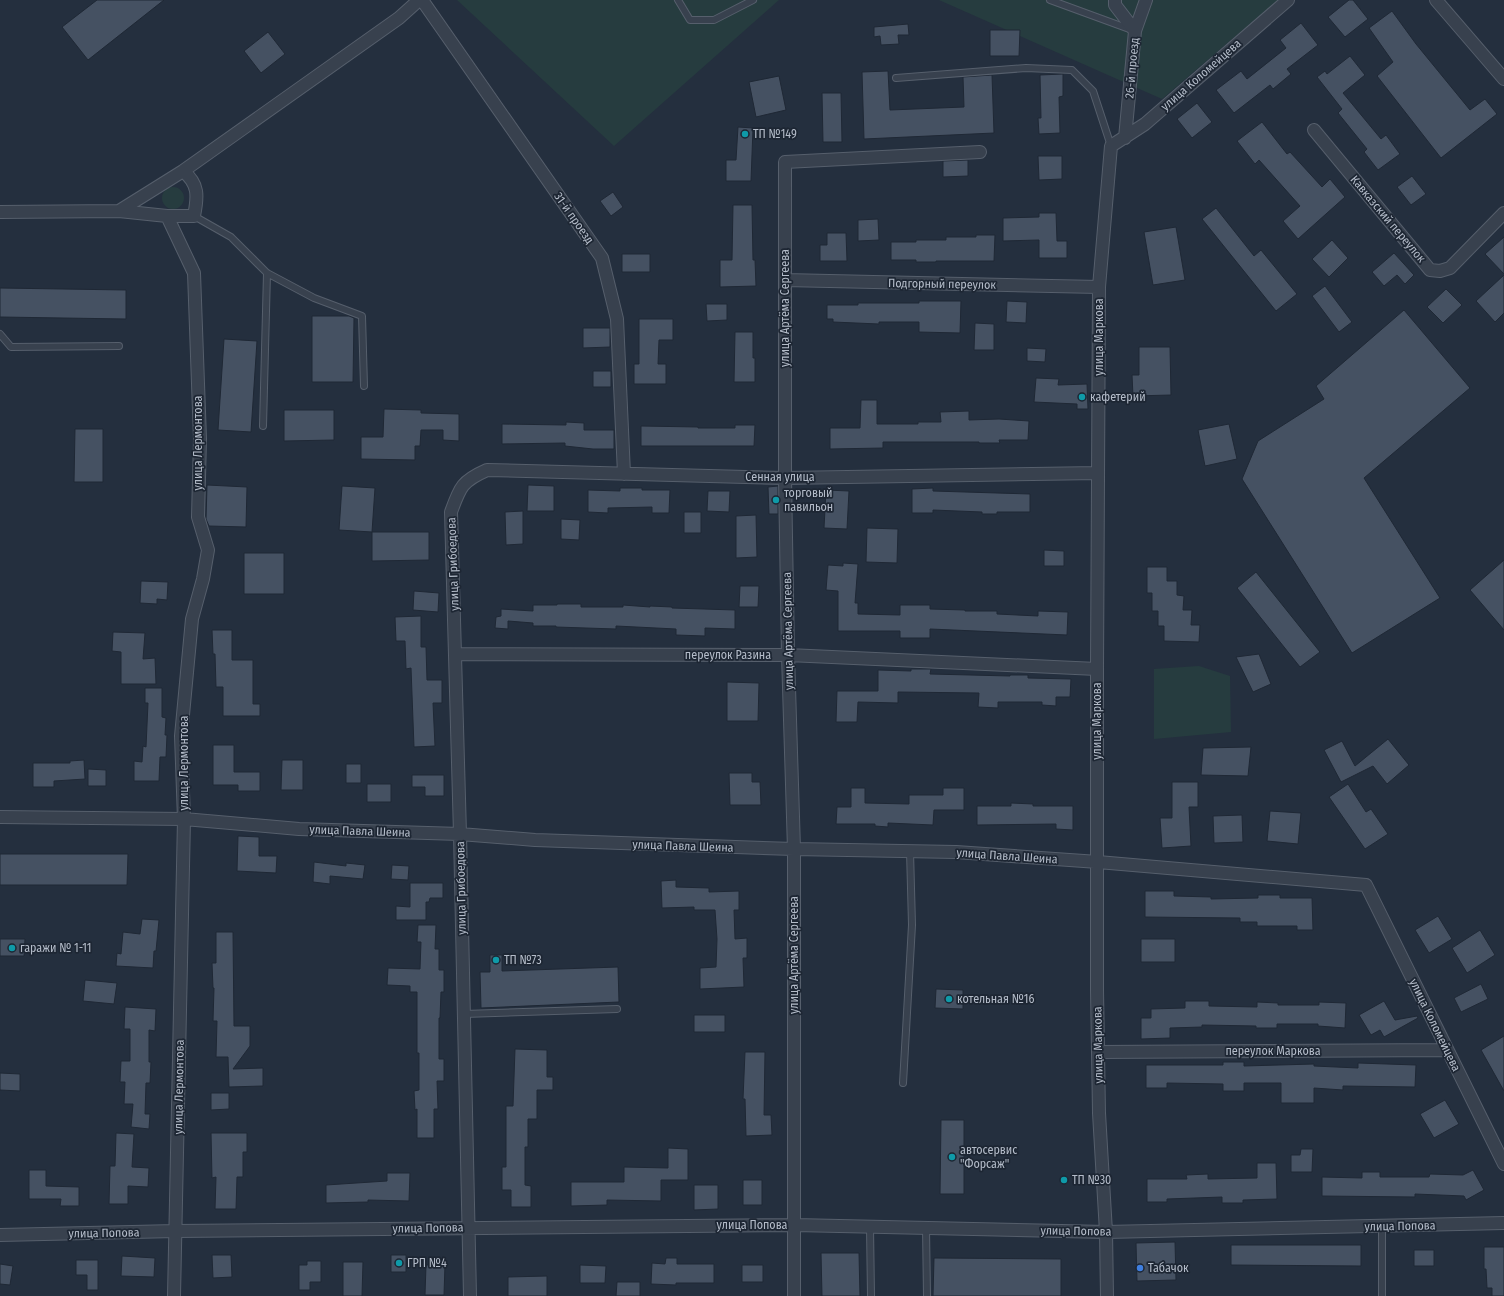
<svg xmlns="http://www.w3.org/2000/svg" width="1504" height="1296" font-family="'Fira Sans Condensed',sans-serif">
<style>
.green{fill:#263c3f}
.building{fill:#455162;stroke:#1f2835}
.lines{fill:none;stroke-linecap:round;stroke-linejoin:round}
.lane-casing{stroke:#565f6c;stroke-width:8}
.street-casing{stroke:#565f6c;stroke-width:14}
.lane{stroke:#38414e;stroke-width:6}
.street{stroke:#38414e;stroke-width:12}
.culture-dot{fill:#0f9aa8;stroke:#1d2633;stroke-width:1.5}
.shop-dot{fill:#3f7fe0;stroke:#1d2633;stroke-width:1.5}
.labels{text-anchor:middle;stroke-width:3.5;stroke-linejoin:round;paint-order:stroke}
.street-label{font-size:12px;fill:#b4bcc9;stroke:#1d2633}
.poi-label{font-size:12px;fill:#b4bcc9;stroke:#1d2633;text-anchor:start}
</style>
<rect width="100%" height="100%" fill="#242f3e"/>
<path class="green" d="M 457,0 L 779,0 L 614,146 Z
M 939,0 L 1278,0 L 1162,99 Z
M162 198a11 11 0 1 1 22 0a11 11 0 1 1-22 0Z
M 1199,666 L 1230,676 L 1231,732 L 1154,739 L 1154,669 Z"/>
<path class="building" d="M 97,0 L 164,0 L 88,60 L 62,27 Z
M 1349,0 L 1353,0 L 1368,19 L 1345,37 L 1328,17 Z
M 1392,11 L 1416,44 L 1470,110 L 1485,99 L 1497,114 L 1441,158 L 1377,76 L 1393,62 L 1369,28 Z
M 1301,23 L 1318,45 L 1287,69 L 1291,74 L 1273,89 L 1270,85 L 1234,113 L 1216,90 L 1241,71 L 1247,79 L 1286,48 L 1280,40 Z
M 908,24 L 909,35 L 898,35 L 899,44 L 881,45 L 880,36 L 874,37 L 874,27 Z
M 990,30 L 1020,30 L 1019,56 L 990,56 Z
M 268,32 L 285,54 L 261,73 L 244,51 Z
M 1350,56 L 1365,75 L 1343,93 L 1381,139 L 1386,135 L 1400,154 L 1378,170 L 1364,152 L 1367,149 L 1338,113 L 1342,109 L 1317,77 L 1325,71 L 1327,74 Z
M 888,71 L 890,110 L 964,107 L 963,77 L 992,75 L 994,133 L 864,139 L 862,72 Z
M 1063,74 L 1063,96 L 1059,97 L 1060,133 L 1039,134 L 1038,118 L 1041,118 L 1040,75 Z
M 779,76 L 786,110 L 756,117 L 749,82 Z
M 822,93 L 841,93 L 842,142 L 823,142 Z
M 1197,103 L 1212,122 L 1192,138 L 1177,119 Z
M 1262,122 L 1287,154 L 1290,152 L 1322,187 L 1330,179 L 1345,197 L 1298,239 L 1283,221 L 1300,206 L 1259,160 L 1255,164 L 1237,141 Z
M 738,127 L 753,128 L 751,181 L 726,181 L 726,160 L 736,160 Z
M 1038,156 L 1062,156 L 1062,179 L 1039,180 Z
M 968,160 L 968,176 L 943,177 L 943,161 Z
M 1412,176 L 1426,194 L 1411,205 L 1397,187 Z
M 613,192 L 623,207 L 611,216 L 600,201 Z
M 733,205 L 752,205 L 753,260 L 755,260 L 756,286 L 720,287 L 720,260 L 732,260 Z
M 1216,208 L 1254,256 L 1261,250 L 1297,294 L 1276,311 L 1202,219 Z
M 1039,213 L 1056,213 L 1057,241 L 1067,241 L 1067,258 L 1039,258 L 1039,240 L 1003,241 L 1003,218 L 1039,217 Z
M 878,219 L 879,240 L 858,241 L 858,220 Z
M 1176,227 L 1185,280 L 1153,285 L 1144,232 Z
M 827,233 L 846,233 L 847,261 L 820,261 L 820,245 L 827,245 Z
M 976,235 L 995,235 L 994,261 L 936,261 L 936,262 L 916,262 L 916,260 L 891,260 L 891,242 L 916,242 L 916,240 L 946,240 L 946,237 L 976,237 Z
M 1504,237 L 1504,274 L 1485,254 Z
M 1332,240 L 1348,258 L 1329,277 L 1312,259 Z
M 1394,253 L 1414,275 L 1405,284 L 1397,275 L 1384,286 L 1372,272 Z
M 622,254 L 650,254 L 650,272 L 622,272 Z
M 1504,275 L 1504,313 L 1495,322 L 1476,301 Z
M 1325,286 L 1352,322 L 1339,332 L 1312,296 Z
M 0,288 L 126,290 L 126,319 L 0,317 Z
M 1446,289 L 1462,305 L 1443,323 L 1427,307 Z
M 919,301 L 961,301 L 960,333 L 919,332 L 919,322 L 879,322 L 879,324 L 833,322 L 833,319 L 827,319 L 827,305 L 858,305 L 858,303 L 919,303 Z
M 1007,301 L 1027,302 L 1026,323 L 1006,322 Z
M 706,304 L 727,304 L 727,320 L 707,321 Z
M 1404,310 L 1470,388 L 1364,478 L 1440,598 L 1352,653 L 1242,479 L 1258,441 L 1324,399 L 1316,386 Z
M 312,316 L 349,316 L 354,318 L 353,382 L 312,382 Z
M 639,319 L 673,319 L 673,340 L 659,340 L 658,364 L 666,364 L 666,384 L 634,384 L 634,364 L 639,364 Z
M 975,323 L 994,324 L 994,350 L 974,350 Z
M 583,328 L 610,328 L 610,347 L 583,348 Z
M 735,332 L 753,332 L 753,358 L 755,358 L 755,382 L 734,382 Z
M 224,339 L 257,341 L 251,432 L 218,430 Z
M 1139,347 L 1170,347 L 1171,395 L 1133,396 L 1132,375 L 1139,375 Z
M 1027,348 L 1046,349 L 1045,362 L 1027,361 Z
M 593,371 L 611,371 L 611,387 L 593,387 Z
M 1036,378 L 1059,379 L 1058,385 L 1087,384 L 1088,409 L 1077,409 L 1077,404 L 1034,402 Z
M 861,400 L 877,400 L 877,424 L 918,424 L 918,422 L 941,422 L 940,412 L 969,411 L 969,420 L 999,419 L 1029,421 L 1028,440 L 999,440 L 1000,443 L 979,443 L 979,442 L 883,442 L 883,448 L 830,449 L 830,428 L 860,428 Z
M 384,409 L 421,410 L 421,413 L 459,414 L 459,441 L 443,440 L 443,430 L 421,430 L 420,446 L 415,446 L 415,460 L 361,459 L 361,437 L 383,437 Z
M 284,410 L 334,410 L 334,440 L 284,441 Z
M 566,422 L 584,423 L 584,430 L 614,430 L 614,449 L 593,449 L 565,446 L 565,443 L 502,444 L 502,424 L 566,425 Z
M 1229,424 L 1237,459 L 1205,466 L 1198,430 Z
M 735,425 L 755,425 L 754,446 L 641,446 L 641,426 L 698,427 L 698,428 L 735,428 Z
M 75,429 L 103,429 L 103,482 L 74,482 Z
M 207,485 L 247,487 L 246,527 L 209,526 L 206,519 Z
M 528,485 L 554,486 L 554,511 L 527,511 Z
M 342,486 L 375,488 L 372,532 L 339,530 Z
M 778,486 L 778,514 L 769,514 L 768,487 Z
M 620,488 L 642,488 L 642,490 L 670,490 L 669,513 L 652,513 L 652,507 L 608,508 L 608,513 L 588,512 L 588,490 L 620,491 Z
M 933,488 L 933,491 L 965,492 L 1030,494 L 1030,512 L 997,512 L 997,514 L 982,514 L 982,512 L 933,510 L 933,513 L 912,513 L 912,489 Z
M 826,490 L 849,491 L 847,529 L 824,528 Z
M 708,491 L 730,491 L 729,512 L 707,511 Z
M 523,511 L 523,544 L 506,545 L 505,512 Z
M 684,512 L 701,512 L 701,533 L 684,533 Z
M 756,515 L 757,557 L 736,558 L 736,516 Z
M 561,519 L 580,520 L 579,540 L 561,539 Z
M 867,528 L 898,529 L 897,563 L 866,562 Z
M 372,532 L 429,532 L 429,560 L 372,561 Z
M 1044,550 L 1064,551 L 1064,566 L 1044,566 Z
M 244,553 L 284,553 L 284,594 L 244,594 Z
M 1504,560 L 1504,630 L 1470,590 Z
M 843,563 L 858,564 L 855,603 L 858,603 L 858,614 L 900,615 L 900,605 L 930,605 L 930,609 L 965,610 L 965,611 L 997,611 L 997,614 L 1038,616 L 1038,611 L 1068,612 L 1067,635 L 930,629 L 930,638 L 900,638 L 900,631 L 838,631 L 838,591 L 826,590 L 828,565 L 843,566 Z
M 1147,567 L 1167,567 L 1167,581 L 1177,581 L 1177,595 L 1184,596 L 1183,610 L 1192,610 L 1191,625 L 1200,625 L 1199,642 L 1164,641 L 1164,626 L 1158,626 L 1158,611 L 1152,611 L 1152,593 L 1147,593 Z
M 1256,572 L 1320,652 L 1300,667 L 1237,588 Z
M 141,581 L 168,582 L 167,600 L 157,599 L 157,604 L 140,603 Z
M 740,586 L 759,586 L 758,607 L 739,607 Z
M 414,591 L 439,593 L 438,612 L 413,610 Z
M 557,604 L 581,604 L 581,607 L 623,607 L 623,605 L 650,607 L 650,606 L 672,607 L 672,608 L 735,610 L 735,629 L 705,628 L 705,636 L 676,635 L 676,629 L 616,626 L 616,629 L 556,627 L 556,626 L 533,626 L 533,623 L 508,621 L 508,629 L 495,628 L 496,617 L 501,616 L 501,609 L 533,611 L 533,605 L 557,605 Z
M 421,616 L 421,647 L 426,647 L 427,680 L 442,680 L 442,703 L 433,703 L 435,746 L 414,747 L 411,668 L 406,669 L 405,641 L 396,641 L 395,617 Z
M 212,630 L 232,630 L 232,660 L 253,660 L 253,704 L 260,704 L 260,716 L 223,716 L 223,687 L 216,687 L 215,654 L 213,654 Z
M 113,632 L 145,633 L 143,659 L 155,658 L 156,684 L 121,684 L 121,652 L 112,651 Z
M 1259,654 L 1271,684 L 1253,692 L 1236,657 Z
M 911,669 L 931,669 L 930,674 L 1010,676 L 1010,675 L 1028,675 L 1028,678 L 1071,679 L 1070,697 L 1056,697 L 1056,706 L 1042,705 L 1042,702 L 998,702 L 998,708 L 978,707 L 979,693 L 898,692 L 898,703 L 858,702 L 857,722 L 836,722 L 837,691 L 878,691 L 878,670 L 911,671 Z
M 727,682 L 759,683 L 758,721 L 727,721 Z
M 145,688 L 162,688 L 162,717 L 166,718 L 165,735 L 167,735 L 166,757 L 160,757 L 159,781 L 134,781 L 134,761 L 142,762 L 143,746 L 146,747 L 148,703 L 145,703 Z
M 1388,739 L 1409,765 L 1387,784 L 1373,766 L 1341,782 L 1324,750 L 1342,741 L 1355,766 Z
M 213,745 L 234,745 L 234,772 L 260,772 L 260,791 L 238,791 L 238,785 L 213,785 Z
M 1251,747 L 1248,776 L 1201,775 L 1203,748 Z
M 84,760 L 85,779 L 54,781 L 54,787 L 33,787 L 33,763 L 70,763 L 70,761 Z
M 282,760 L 303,760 L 303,790 L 281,790 Z
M 346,764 L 361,764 L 361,783 L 346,783 Z
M 88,769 L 106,770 L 106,786 L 88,786 Z
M 729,773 L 752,773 L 752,782 L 760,782 L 761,805 L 730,805 Z
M 412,775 L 444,775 L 444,796 L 425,796 L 425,787 L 412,787 Z
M 1172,782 L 1198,782 L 1198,807 L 1189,807 L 1191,846 L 1162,848 L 1160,818 L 1172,818 Z
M 367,784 L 391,784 L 391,802 L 367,802 Z
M 1348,784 L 1366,812 L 1371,809 L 1388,834 L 1365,849 L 1329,797 Z
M 851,788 L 865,788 L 865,803 L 909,804 L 909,795 L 943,795 L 943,788 L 964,788 L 964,810 L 934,810 L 933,825 L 888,823 L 888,827 L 875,826 L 875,824 L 836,824 L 837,807 L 851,807 Z
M 1011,803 L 1033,804 L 1033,806 L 1073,806 L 1073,830 L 1056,829 L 1056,824 L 977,825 L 977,806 L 1011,806 Z
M 1270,811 L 1301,813 L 1298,844 L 1267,841 Z
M 1242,815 L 1243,842 L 1214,843 L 1213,816 Z
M 238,836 L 259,837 L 259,856 L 277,856 L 276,873 L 237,871 Z
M 0,854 L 128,854 L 127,885 L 0,885 Z
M 314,862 L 346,866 L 346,863 L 365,865 L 363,879 L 330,876 L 330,884 L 313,882 Z
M 392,865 L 409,866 L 408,880 L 391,879 Z
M 676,880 L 676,887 L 709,888 L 709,892 L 739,891 L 739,910 L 734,910 L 735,939 L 747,938 L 747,958 L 743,958 L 744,987 L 700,989 L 700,968 L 716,967 L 717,939 L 715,910 L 694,910 L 694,907 L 662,908 L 661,881 Z
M 410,883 L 443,883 L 443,898 L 430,898 L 429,902 L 426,902 L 426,920 L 396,920 L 396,906 L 410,907 Z
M 1145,891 L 1174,891 L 1174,896 L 1211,897 L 1211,899 L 1258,898 L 1258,895 L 1280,895 L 1280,898 L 1312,898 L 1313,930 L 1297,930 L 1297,926 L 1257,926 L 1257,922 L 1240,922 L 1240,918 L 1145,917 Z
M 1438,916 L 1452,939 L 1429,953 L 1415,930 Z
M 142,919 L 159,920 L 156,951 L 154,951 L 153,968 L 116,966 L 117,953 L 121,954 L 123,932 L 140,934 Z
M 418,925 L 436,925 L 435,949 L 439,949 L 439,970 L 444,970 L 444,992 L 441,992 L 440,1018 L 439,1018 L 439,1059 L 444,1059 L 444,1081 L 437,1081 L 438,1109 L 434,1109 L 434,1138 L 417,1138 L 417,1109 L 415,1110 L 414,1091 L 419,1090 L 419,1053 L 417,1053 L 417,992 L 410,992 L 410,986 L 387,985 L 388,968 L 420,969 L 421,942 L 417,942 Z
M 1480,930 L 1495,955 L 1467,973 L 1452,948 Z
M 216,932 L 233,932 L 234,1026 L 250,1026 L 250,1046 L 233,1069 L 263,1068 L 263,1086 L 229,1087 L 228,1057 L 216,1057 L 217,1021 L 213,1021 L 214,988 L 213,988 L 212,963 L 216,963 Z
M 0,939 L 25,939 L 24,956 L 0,956 Z
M 1141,939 L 1175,939 L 1175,962 L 1141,962 Z
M 490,955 L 502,955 L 502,971 L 618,967 L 619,1002 L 481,1008 L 480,972 L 490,972 Z
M 85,980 L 117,983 L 114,1004 L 83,1001 Z
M 1481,984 L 1488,999 L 1461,1012 L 1454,998 Z
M 936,989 L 963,990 L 963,1009 L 935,1008 Z
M 1185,1001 L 1209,1001 L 1209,1006 L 1257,1007 L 1257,1002 L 1278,1003 L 1278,1005 L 1319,1005 L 1319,1002 L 1346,1003 L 1345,1028 L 1318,1026 L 1318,1024 L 1277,1024 L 1277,1028 L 1256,1028 L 1256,1026 L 1202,1025 L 1202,1027 L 1170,1028 L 1170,1038 L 1141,1039 L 1141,1018 L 1151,1018 L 1151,1009 L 1185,1008 Z
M 1384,1001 L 1395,1020 L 1417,1016 L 1418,1018 L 1384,1037 L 1380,1030 L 1371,1035 L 1359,1015 Z
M 125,1007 L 156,1009 L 155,1031 L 149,1030 L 149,1062 L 151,1062 L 150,1083 L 146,1083 L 145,1114 L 150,1114 L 149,1129 L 131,1127 L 133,1104 L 124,1104 L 125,1082 L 120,1082 L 121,1061 L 130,1061 L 130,1029 L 124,1029 Z
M 694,1015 L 725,1015 L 725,1032 L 694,1032 Z
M 1504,1036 L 1504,1091 L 1481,1050 Z
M 515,1049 L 547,1050 L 547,1077 L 553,1077 L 553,1090 L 537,1090 L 537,1119 L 528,1119 L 528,1147 L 525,1147 L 525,1185 L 531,1186 L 531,1207 L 511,1207 L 511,1190 L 502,1190 L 502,1167 L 506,1167 L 506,1106 L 513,1106 Z
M 745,1052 L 765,1052 L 764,1115 L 771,1115 L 772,1135 L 746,1136 L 745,1099 L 743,1099 Z
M 1223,1062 L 1244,1062 L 1244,1066 L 1314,1064 L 1314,1066 L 1358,1068 L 1358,1063 L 1416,1065 L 1415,1087 L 1343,1086 L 1343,1090 L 1314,1088 L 1314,1103 L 1281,1103 L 1281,1083 L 1244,1083 L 1244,1091 L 1223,1091 L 1223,1084 L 1167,1083 L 1167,1088 L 1146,1088 L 1146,1065 L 1223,1065 Z
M 0,1073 L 20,1074 L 20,1091 L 0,1090 Z
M 211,1093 L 229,1093 L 229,1109 L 211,1110 Z
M 1445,1100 L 1459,1124 L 1434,1138 L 1420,1114 Z
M 941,1120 L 964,1120 L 964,1194 L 940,1194 Z
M 116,1133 L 134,1134 L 132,1167 L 149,1168 L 148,1187 L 128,1186 L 128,1204 L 109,1204 L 110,1166 L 115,1166 Z
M 211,1133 L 247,1133 L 247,1152 L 243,1152 L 243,1177 L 237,1177 L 236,1209 L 215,1209 L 216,1177 L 212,1178 Z
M 668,1148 L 688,1149 L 688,1180 L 661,1180 L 661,1201 L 607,1200 L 607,1205 L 571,1206 L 571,1182 L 624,1182 L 624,1167 L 668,1168 Z
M 1301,1149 L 1313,1149 L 1312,1172 L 1291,1172 L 1291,1155 L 1300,1155 Z
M 1257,1163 L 1276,1163 L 1277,1199 L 1243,1200 L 1243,1203 L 1222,1203 L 1222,1197 L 1167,1199 L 1167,1202 L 1147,1202 L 1147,1179 L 1187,1179 L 1186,1175 L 1208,1174 L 1208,1179 L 1257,1178 Z
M 29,1170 L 46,1170 L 46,1186 L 79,1187 L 79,1206 L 60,1206 L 61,1199 L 29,1199 Z
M 1473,1170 L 1484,1190 L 1466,1200 L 1464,1196 L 1415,1194 L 1415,1197 L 1322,1196 L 1322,1177 L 1362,1178 L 1362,1172 L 1380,1172 L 1380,1177 L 1429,1177 L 1430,1174 L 1463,1175 Z
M 387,1173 L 410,1173 L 409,1201 L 368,1200 L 368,1202 L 326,1203 L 326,1185 L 387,1181 Z
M 743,1180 L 762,1180 L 762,1205 L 743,1205 Z
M 694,1185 L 718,1185 L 718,1209 L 694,1210 Z
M 1175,1242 L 1176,1280 L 1137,1281 L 1136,1243 Z
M 1231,1245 L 1361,1245 L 1361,1266 L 1231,1265 Z
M 1484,1247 L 1504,1247 L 1504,1296 L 1492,1296 L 1492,1288 L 1487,1288 L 1486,1269 L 1484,1269 Z
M 1414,1250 L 1434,1250 L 1434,1266 L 1414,1266 Z
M 821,1253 L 859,1253 L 860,1296 L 822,1296 Z
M 212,1255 L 231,1255 L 232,1277 L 213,1278 Z
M 391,1255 L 406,1255 L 406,1272 L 391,1272 Z
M 122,1256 L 155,1258 L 154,1277 L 121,1276 Z
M 666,1258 L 677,1258 L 677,1264 L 714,1264 L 714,1283 L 676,1283 L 676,1285 L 651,1284 L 652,1263 L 665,1264 Z
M 934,1258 L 1061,1259 L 1061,1296 L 933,1296 Z
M 76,1260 L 98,1260 L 98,1290 L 87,1290 L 87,1275 L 76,1275 Z
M 307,1261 L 321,1261 L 321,1282 L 310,1282 L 310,1290 L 299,1290 L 299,1265 L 307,1265 Z
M 343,1262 L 363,1262 L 362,1296 L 343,1296 Z
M 0,1264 L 13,1266 L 10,1285 L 0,1284 Z
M 426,1265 L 445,1265 L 444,1295 L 425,1295 Z
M 580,1265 L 606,1266 L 605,1283 L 580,1283 Z
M 742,1265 L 763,1265 L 763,1282 L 742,1282 Z
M 547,1276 L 547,1296 L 508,1296 L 508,1277 Z
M 617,1282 L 640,1282 L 640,1296 L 616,1296 Z"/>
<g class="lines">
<defs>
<path id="lane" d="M 678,0 L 690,20 L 714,20 L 753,0
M 1050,0 L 1132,30
M 896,78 L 1026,68 L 1072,70 L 1093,91 L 1111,146
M 194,216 L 231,237 L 267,273 L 314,298 L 362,316 L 364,386
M 0,334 L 11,347 L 119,346
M 263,426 L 267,273
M 464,1014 L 617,1009
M 903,1083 L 912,925 L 910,851
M 1382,1226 L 1382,1296
M 870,1227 L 871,1296
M 926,1228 L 927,1296"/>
<path id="street" d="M 422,0 L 602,258 L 617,319 L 624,474
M 1115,0 L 1115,5 L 1135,31
M 1436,0 L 1504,79
M 1314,130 L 1430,270 L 1440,271 L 1450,268 L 1504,213
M 1125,138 L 1135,31 L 1146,0
M 119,211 L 183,171 L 399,18 L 419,0
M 0,212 L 119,211 L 167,216 L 194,273 L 200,439 L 198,517 L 208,550 L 203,579 L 192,619 L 181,736 L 184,819 L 174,1296
M 167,216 L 194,216 C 198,196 199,184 183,171
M 785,280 L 1099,287
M 455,654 L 788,655 L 1097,669
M 0,817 L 184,819 L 299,829 L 460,834 L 535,840 L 794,849 L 956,852 L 1098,862 L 1366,885 L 1504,1164
M 1098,1052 L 1447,1050
M 0,1235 L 176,1231 L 795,1225 L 1106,1232 L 1504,1223
M 470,1296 L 460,834 L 451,512 C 460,487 462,481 487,470 L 785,478 L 1098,473
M 794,1296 L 794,849 L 788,655 L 785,478 L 785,162 L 980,152
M 1107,1296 L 1106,1232 L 1099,1113 L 1097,990 L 1097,669 L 1099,287 L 1111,146 L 1145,124 L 1288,0"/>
</defs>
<use href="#lane" class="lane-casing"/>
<use href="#street" class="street-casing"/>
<use href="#lane" class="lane"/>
<use href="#street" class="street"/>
</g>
<g class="culture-dot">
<circle cx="745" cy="134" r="4"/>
<circle cx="1082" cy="397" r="4"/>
<circle cx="776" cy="500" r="4"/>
<circle cx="12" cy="948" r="4"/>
<circle cx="496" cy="960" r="4"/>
<circle cx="949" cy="999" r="4"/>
<circle cx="952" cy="1157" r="4"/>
<circle cx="1064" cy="1180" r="4"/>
<circle cx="399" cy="1263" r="4"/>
</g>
<circle class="shop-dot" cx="1140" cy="1268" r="4"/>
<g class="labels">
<g class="street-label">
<text transform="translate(1132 68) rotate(-85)" y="4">26-й проезд</text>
<text transform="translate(1201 75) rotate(-41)" y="4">улица Коломейцева</text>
<text transform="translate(574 218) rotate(55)" y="4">31-й проезд</text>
<text transform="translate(1388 219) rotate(50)" y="4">Кавказский переулок</text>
<text transform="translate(942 284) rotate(1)" y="4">Подгорный переулок</text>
<text transform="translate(785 308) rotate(-90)" y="4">улица Артёма Сергеева</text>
<text transform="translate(1099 337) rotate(-90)" y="4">улица Маркова</text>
<text transform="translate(198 443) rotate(-90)" y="4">улица Лермонтова</text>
<text x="780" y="481">Сенная улица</text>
<text transform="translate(453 564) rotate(-92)" y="4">улица Грибоедова</text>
<text transform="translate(788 631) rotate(-91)" y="4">улица Артёма Сергеева</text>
<text x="728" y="659">переулок Разина</text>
<text transform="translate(1097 721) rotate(-90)" y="4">улица Маркова</text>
<text transform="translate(184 763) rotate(-90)" y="4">улица Лермонтова</text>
<text transform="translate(360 831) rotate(2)" y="4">улица Павла Шеина</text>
<text transform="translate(683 846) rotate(2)" y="4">улица Павла Шеина</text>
<text transform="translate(1007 856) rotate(4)" y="4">улица Павла Шеина</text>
<text transform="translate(461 888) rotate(-91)" y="4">улица Грибоедова</text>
<text transform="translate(794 955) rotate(-90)" y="4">улица Артёма Сергеева</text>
<text transform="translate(1435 1025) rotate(64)" y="4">улица Коломейцева</text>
<text transform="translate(1098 1045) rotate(-91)" y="4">улица Маркова</text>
<text x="1273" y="1055">переулок Маркова</text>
<text transform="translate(179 1087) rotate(-89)" y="4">улица Лермонтова</text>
<text x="752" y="1229">улица Попова</text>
<text transform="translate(1400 1226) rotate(-1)" y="4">улица Попова</text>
<text transform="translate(428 1228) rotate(-1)" y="4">улица Попова</text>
<text transform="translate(1076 1231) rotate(1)" y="4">улица Попова</text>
<text transform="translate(104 1233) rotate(-1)" y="4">улица Попова</text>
</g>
<g class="poi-label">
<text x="753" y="138">ТП №149</text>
<text x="1090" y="401">кафетерий</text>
<text x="784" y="497">торговый<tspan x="784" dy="14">павильон</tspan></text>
<text x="20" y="952">гаражи № 1-11</text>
<text x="504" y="964">ТП №73</text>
<text x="957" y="1003">котельная №16</text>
<text x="960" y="1154">автосервис<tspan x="960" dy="14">"Форсаж"</tspan></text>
<text x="1072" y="1184">ТП №30</text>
<text x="407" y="1267">ГРП №4</text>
<text x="1148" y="1272">Табачок</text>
</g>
</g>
</svg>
